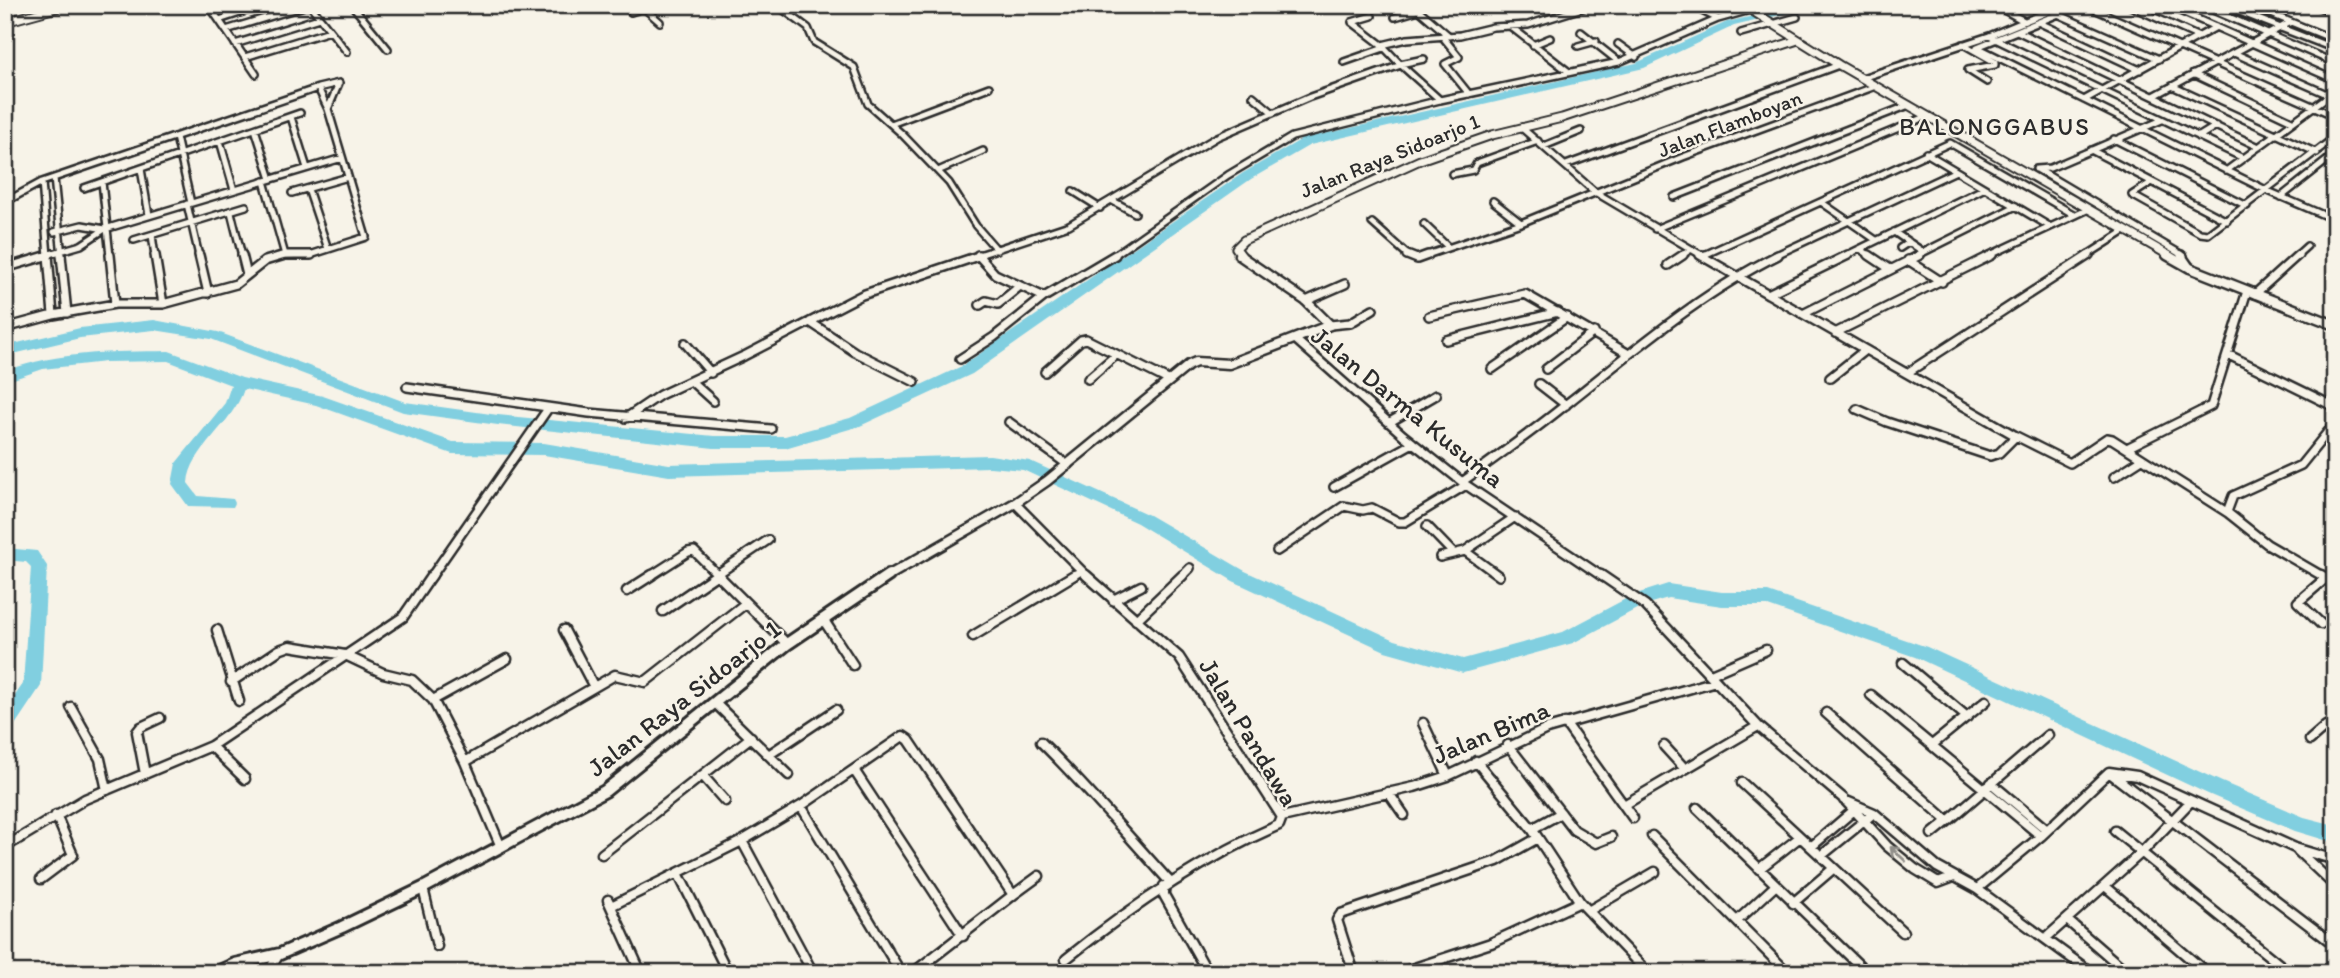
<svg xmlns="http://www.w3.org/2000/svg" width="2340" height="978" font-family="Itim,sans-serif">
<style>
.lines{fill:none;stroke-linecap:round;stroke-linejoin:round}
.river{fill:#81cfe0;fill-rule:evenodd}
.minor-far2-casing{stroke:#2b2b2b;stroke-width:10}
.minor-far1-casing{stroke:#2b2b2b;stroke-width:12}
.minor-casing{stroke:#2b2b2b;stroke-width:13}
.tertiary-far2-casing{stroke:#2b2b2b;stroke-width:11}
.tertiary-far1-casing{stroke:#2b2b2b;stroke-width:13}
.tertiary-casing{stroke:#2b2b2b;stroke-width:16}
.minor-far2{stroke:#f7f3e8;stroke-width:5}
.minor-far1{stroke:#f7f3e8;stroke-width:7}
.minor{stroke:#f7f3e8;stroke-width:8}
.tertiary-far2{stroke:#f7f3e8;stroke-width:7}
.tertiary-far1{stroke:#f7f3e8;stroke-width:8}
.tertiary{stroke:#f7f3e8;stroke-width:10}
.oneway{stroke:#918f8a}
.labels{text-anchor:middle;stroke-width:5;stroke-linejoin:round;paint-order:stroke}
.far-street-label{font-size:21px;fill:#2b2b2b;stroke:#f7f3e8}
.far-quarter-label{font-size:24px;letter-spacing:2px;fill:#2b2b2b;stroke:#f7f3e8}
.street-label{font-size:26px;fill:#2b2b2b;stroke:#f7f3e8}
</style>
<rect width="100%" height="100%" fill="#f7f3e8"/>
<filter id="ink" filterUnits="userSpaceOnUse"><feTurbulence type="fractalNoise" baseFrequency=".0143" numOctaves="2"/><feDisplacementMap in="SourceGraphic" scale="14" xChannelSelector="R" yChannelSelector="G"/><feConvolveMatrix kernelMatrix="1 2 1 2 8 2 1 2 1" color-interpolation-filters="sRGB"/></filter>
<g filter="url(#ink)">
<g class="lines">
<path class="river" d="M 1801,5 L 1821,5 L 1734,26 L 1644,68 L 1310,145 L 1251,179 L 972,374 L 860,426 L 785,448 L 714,448 L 498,425 L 403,412 L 211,339 L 154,330 L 80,338 L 5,356 L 5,346 L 80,328 L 154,320 L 218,332 L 405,402 L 498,415 L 714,436 L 785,436 L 850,418 L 962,366 L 1243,173 L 1302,139 L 1636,63 L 1727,22 Z
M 169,351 L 242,378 L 323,396 L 453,442 L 544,443 L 669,464 L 990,455 L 1030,461 L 1149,515 L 1245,571 L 1395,640 L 1463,659 L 1563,632 L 1633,595 L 1668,584 L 1722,592 L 1768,592 L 1927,647 L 2222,782 L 2304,817 L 2335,825 L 2335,843 L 2295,831 L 2208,794 L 1915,657 L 1768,606 L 1722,606 L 1668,598 L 1644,605 L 1573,643 L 1463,673 L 1385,651 L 1233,581 L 1137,523 L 1023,470 L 990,467 L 669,476 L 544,455 L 452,454 L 316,405 L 244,389 C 233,424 190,450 188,483 L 198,496 L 233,499 L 235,503 L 233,507 L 188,506 L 172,484 L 176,463 L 225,403 L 231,385 L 168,361 L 105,362 L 43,369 L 5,382 L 5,371 C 61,351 111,352 169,351 Z
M 5,548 L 37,551 L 47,566 L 41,686 L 11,731 L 5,733 L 5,710 L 23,684 L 31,567 L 26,562 L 5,560 Z"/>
<defs>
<path id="minor-far2" d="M 310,5 L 347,52
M 352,5 L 388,49
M 777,5 L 808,28 L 814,42 L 854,67 L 868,104 L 902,134 L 949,183 L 976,226 L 997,250
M 1413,5 L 1449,36
M 1690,5 L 1718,19
M 1995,5 L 2024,21
M 2085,5 L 2335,116
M 2128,5 L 2199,37
M 2166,5 L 2335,80
M 2201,5 L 2335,63
M 2222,5 L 2335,49
M 2249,5 L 2335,40
M 2314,5 L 2335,13
M 2332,5 L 2335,6
M 210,7 L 256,74
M 644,8 L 660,22
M 2051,11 L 2159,59
M 631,12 L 653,5
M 2270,14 L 2287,5
M 1372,16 L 1352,22 L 1382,45
M 1395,17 L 1419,10
M 219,20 L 264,5
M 2040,23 L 2140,70
M 1510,26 L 1569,72
M 226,30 L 308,5
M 2017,31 L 2259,147
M 1581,32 L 1619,62
M 1741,33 L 1797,17
M 1442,36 L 1459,57 L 1445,64 L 1469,94
M 1989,36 L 2243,158
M 235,44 L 319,18
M 1618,44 L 1636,57
M 1963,44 L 1995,62 L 1995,65 L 1968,70 L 1987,82
M 1533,45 L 1550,38
M 1578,46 L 1596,41
M 1977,47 L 2268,191 L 2335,220
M 1977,47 L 2081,5
M 2234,53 L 2329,95
M 245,57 L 330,31
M 1344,62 L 1384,48
M 1400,64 L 1424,59
M 1401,65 L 1440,100
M 2193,74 L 2292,121
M 1862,78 L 1989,36 L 2064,5
M 2172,86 L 2317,153
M 318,88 L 339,83 L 328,109
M 1253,96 L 1272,112
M 2154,96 L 2291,22
M 2084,100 L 2216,27
M 291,117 L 307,168
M 891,124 L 989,87
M 255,129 L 271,179
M 1523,129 L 1595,192 L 1703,256
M 176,137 L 191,203
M 2198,137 L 2216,126
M 2114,139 L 2247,206
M 220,141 L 234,190
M 1544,146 L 1581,131
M 2091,150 L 2227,221
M 1926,153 L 2049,226
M 1566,165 L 1839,65
M 141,169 L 149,215
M 2036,169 L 2050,168 L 2162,120
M 2037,169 L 2184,256
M 938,171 L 983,151
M 2226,171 L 2335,91
M 1452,174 L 1473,170 L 1477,163 L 1538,141
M 54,178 L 62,256
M 264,181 L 285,255
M 42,182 L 48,256
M 102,182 L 110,256
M 2152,182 L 2132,195 L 2200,233 L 2208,234 L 2335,137
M 84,188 L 300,113
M 308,189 L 328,249
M 1073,191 L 1100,208
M 292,193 L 348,177
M 1674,197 L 1909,105
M 2281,197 L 2335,154
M 1111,200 L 1135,213
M 1493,201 L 1521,223
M 5,202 L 42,182 L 318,88 L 328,109 L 366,237 L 310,255 L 280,256
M 1821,202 L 1876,240
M 187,204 L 199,256
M 231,212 L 242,256
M 1372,223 L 1409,256
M 1424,224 L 1448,247
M 1655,229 L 1928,116
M 54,232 L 82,225 L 105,229
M 1894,232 L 1922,251
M 152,235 L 155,256
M 134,240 L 246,206
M 1900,248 L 1909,242
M 1860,249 L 1871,256
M 43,256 L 81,245 L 105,229 L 342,158
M 976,256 L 1069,225 L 1217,137 L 1310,97 L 1401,65 L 1382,45 L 1407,39 L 1460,35 L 1493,27 L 1528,25 L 1592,5
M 1113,256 L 1228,175 L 1292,137 L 1440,100 L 1619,62 L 1718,19 L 1768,5
M 1424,256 L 1521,223 L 1683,157 L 1876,86
M 1681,256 L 1690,250
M 1702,256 L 1950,143 L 2073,214
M 1774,256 L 1956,171
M 1845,256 L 1985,188
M 1916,256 L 2016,206
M 1988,256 L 2089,209
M 2086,256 L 2125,231
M 2296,256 L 2307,246"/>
<path id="minor-far1" d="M 48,255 L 53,315
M 61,255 L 67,313
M 110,255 L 115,304
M 155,255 L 163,304
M 199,255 L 208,293
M 242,255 L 247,275
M 978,255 L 995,274 L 1044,297
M 1407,255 L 1417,259 L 1428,255
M 1700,255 L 2016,436 L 2070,463 L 2107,438 L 2112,439 L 2228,513 L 2267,544 L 2324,577
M 1869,255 L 1890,269
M 2181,255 L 2190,268
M 1702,256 L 1705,255
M 1908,260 L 1942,282
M 1668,265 L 1683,255
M 5,268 L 49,255
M 5,285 L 9,327
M 1768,294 L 1848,255
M 2255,294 L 2298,255
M 1306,301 L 1345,284
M 980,305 L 986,301 L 998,304 L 1020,286
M 1803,314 L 1920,255
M 1429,316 L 1525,294 L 1627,353
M 810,322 L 855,352 L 915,382
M 1330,325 L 1350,323 L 1373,309
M 5,328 L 53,315 L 115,304 L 163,304 L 236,284 L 265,261 L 285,255 L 311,255
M 1835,333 L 1992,255
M 1296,340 L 1403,435 L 1466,485 L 1603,577
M 1446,340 L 1558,312
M 685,343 L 711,373
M 2229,355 L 2335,407
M 960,359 L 994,337 L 1044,297 L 1115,255
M 1492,369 L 1567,317
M 1546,369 L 1594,332
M 1045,372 L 1081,340 L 1086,339 L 1168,380
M 1907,373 L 2089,255
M 1830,378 L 1865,350
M 1088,379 L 1116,355
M 692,382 L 713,401
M 1539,384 L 1566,405
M 407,387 L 589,413 L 771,429
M 1857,409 L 1887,422 L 1990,456 L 1999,453 L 2016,436
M 626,418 L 660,395 L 744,356 L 862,295 L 981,255
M 1009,422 L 1068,465
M 1390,422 L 1436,395
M 2127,448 L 2211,406 L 2247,291
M 2114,477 L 2142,459
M 1462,482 C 1498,456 1535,430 1569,402 C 1636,349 1701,293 1778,255
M 1334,487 L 1413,443
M 1015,503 L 1088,577
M 2227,512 L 2233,496 L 2301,465 L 2335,423
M 1427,526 L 1453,553
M 1277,551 L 1344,506 L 1363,510 L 1372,508 L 1399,522 L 1405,522 L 1466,485
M 1465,551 L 1499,576
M 1440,557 L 1465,551 L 1515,517
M 431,577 L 547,410
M 649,577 L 688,552 L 694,551 L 720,577
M 713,577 L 768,540
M 1071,577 L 1081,571
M 1181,577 L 1190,568"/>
<path id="minor" d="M 718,575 L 787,644
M 1086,575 L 1179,657 L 1282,817
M 1601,575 L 1645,605 L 1758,726 L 1844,799 L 1887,846 L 1915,869 L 1938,883 L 1954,877
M 2321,575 L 2335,583
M 627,591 L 652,575
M 1113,600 L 1141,586
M 663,611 L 716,575
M 823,619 L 853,665
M 1136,620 L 1183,575
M 2321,624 L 2298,602 L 2326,578
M 217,630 L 239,701
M 564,630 L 594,687
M 973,636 L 1074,575
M 1903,663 L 1967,717
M 1711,674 L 1766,650
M 231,682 L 279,650 L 290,646 L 345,655 L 383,673 L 412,680 L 433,700 L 465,762 L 501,847
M 1871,695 L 2041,836
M 433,700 L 507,659
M 715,703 L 789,775
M 71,707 L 100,759 L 107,790
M 1826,713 L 1948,821 L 2048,735
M 1423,723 L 1448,776
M 1565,723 L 1633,818
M 2310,740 L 2326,726 L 2335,733
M 1041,742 C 1086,786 1127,835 1170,882
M 1508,745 L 1574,830 L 1596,843 L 1611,837
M 1932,745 L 1986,701
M 211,746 L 245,779
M 1664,746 L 1685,769
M 770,754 L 836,710
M 1476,761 L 1532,829 L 1580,902 L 1648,973
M 465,762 L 615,675 L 645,682 L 746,603
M 854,770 L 963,936
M 2110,773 L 2335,945
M 145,774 L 137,732 L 141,727 L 160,718
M 703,776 L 725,801
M 1742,783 L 1903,932
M 1991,783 L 2047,830
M 1388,792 L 1404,815
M 1844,800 L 1874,813 L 1937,867 L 1977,889 L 2092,973
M 1624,805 L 1758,726
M 801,806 L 901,973
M 1697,808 L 1860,966
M 1282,817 L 1414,787 L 1448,776 L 1547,729 L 1716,681
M 1532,829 L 1561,813
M 2115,831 L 2290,973
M 1932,834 L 1948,821
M 1652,836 L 1788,973
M 742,841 L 813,973
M 5,847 L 85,799 L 211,746 L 403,617 L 432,575
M 1811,847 L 1853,811
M 2298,851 L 2335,886
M 602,854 L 751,737
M 1821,856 L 1874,813
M 1759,869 L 1800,837
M 678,873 L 728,973
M 41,879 L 73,855 L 56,815
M 1164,886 L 1164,895 L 1208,973
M 2105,886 L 2207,973
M 423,888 L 437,946
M 1977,889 L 2041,836 L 2109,772 L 2137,776 L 2295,848 L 2335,860
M 1013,895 L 1039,876
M 608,900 L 641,973
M 1793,903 L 1834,868
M 611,906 L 742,841 L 801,806 L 903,736 L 909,740 L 1013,895 L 913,973
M 1590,910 L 1655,872
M 2067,920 L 2128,973
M 1737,921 L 1775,886
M 2046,938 L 2142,852 L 2191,801
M 1066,959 C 1132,906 1201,859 1279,825 L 1282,817
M 268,973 L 279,954
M 1354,973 L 1337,920 L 1341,914 L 1497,861 L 1538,838
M 1399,973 L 1491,943 L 1580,902"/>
<path id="tertiary-far2" d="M 1743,5 L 1839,65 L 2170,256
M 5,22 L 67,5
M 1242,256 L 1236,248 L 1244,240 L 1420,160 L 1492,135 L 1562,118 L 1798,40"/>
<path id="tertiary-far1" d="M 2167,255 L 2190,268 L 2335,325
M 886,577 L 1015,503 L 1047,481 L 1189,365 L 1196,362 L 1229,364 L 1330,325 L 1306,301 L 1239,255"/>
<path id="tertiary" d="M 215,973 L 235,964 L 280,954 L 342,927 L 423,888 L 605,791 L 787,644 L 889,575"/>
</defs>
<use href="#minor-far2" class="minor-far2-casing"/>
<use href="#minor-far1" class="minor-far1-casing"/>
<use href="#minor" class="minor-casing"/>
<use href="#tertiary-far2" class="tertiary-far2-casing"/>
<use href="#tertiary-far1" class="tertiary-far1-casing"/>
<use href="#tertiary" class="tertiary-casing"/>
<use href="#minor-far2" class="minor-far2"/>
<use href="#minor-far1" class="minor-far1"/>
<use href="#minor" class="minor"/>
<use href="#tertiary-far2" class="tertiary-far2"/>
<use href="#tertiary-far1" class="tertiary-far1"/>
<use href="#tertiary" class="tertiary"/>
</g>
<defs><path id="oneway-shaft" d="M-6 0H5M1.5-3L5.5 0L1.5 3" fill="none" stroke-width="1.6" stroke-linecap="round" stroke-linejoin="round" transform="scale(1.75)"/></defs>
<use class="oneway" href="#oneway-shaft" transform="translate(1898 854) rotate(-137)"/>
</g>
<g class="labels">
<g class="far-street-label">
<text transform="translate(1730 124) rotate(-21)" y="7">Jalan Flamboyan</text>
<text transform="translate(1390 156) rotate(-22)" y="7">Jalan Raya Sidoarjo 1</text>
</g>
<g class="far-quarter-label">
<text x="1995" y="135">BALONGGABUS</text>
</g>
<g class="street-label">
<text transform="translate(1408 407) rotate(39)" y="9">Jalan Darma Kusuma</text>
<text transform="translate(684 698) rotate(-38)" y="9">Jalan Raya Sidoarjo 1</text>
<text transform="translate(1249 732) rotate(59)" y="9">Jalan Pandawa</text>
<text transform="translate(1491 732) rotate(-23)" y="9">Jalan Bima</text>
</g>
</g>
<rect width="2340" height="978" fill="none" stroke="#f7f3e8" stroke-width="28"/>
<rect x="14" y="14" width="2312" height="950" fill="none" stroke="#2b2b2b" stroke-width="2.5" filter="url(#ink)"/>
</svg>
